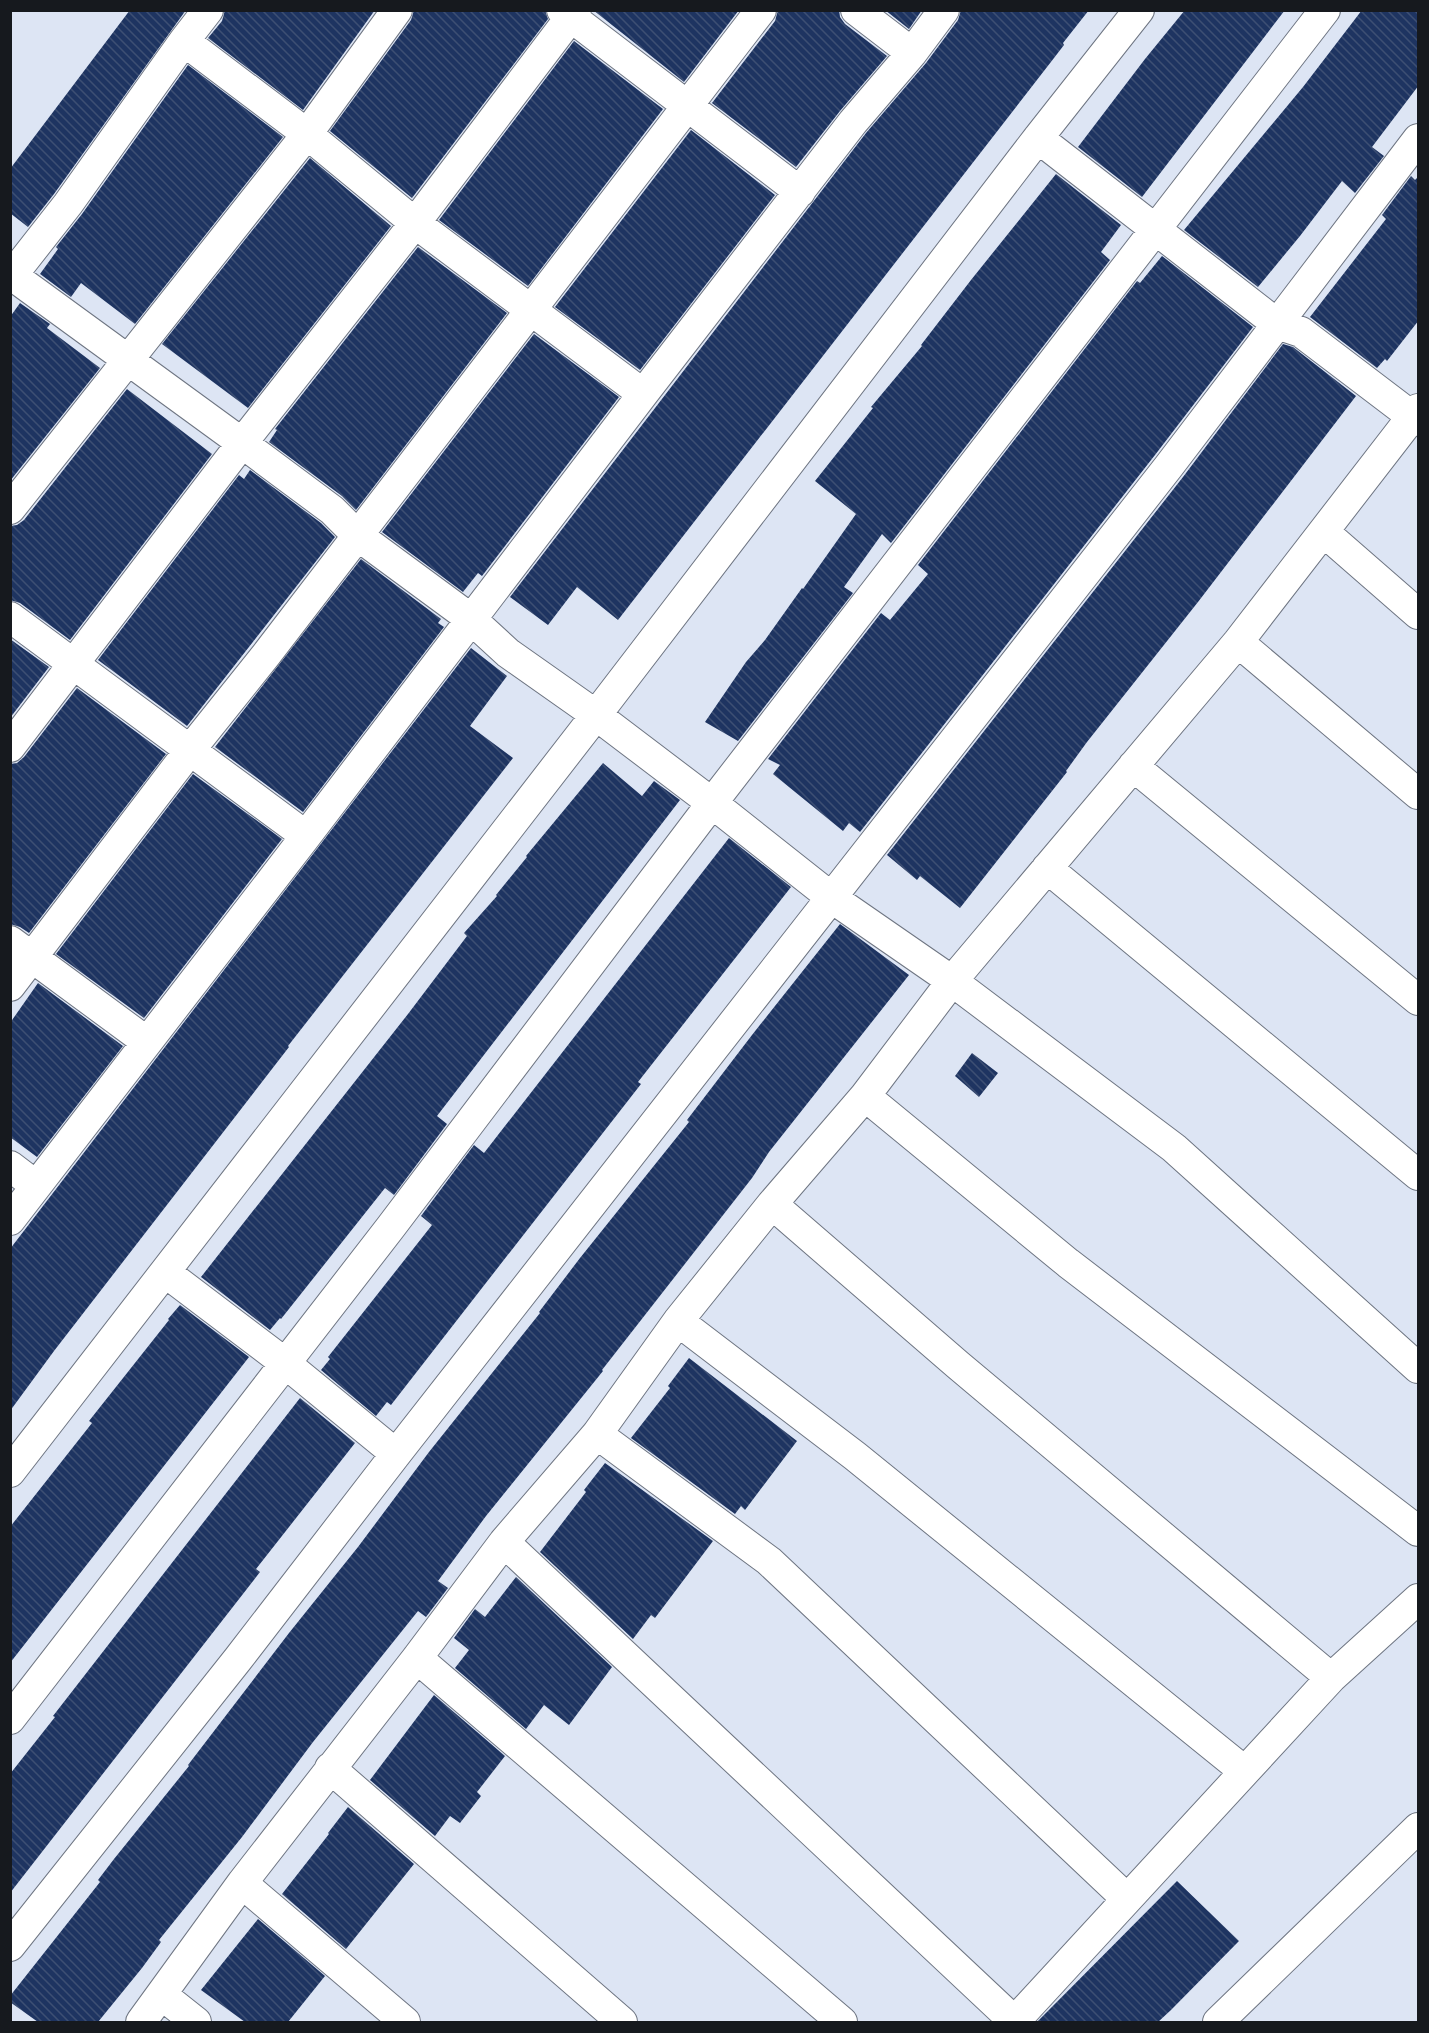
<svg xmlns="http://www.w3.org/2000/svg" width="1429" height="2033" font-family="Overpass,sans-serif">
<style>
.building{fill:url(#building-back-hatch)}
.lines{fill:none;stroke-linecap:round;stroke-linejoin:round}
.street-casing{stroke:#6e7582;stroke-width:32}
.street{stroke:#fff;stroke-width:30}
</style>
<defs>
<pattern id="building-back-hatch" width="6" height="6" patternUnits="userSpaceOnUse" patternTransform="scale(1.5)"><rect width="6" height="6" fill="#1e3461"/><path d="M-1 5l2 2M0 0l6 6M5-1l2 2" fill="none" stroke="#3d4f73"/></pattern>
</defs>
<rect width="100%" height="100%" fill="#dde5f4"/>
<path class="building" d="M 130,10 L 186,10 L 54,194 L 28,227 L 10,213 L 10,169 Z
M 225,10 L 375,10 L 303,110 L 208,38 L 222,21 Z
M 414,10 L 545,10 L 548,19 L 412,198 L 330,131 L 411,20 Z
M 593,10 L 739,10 L 684,82 Z
M 778,10 L 839,10 L 840,17 L 845,24 L 887,56 L 840,111 L 796,167 L 712,103 L 775,21 Z
M 885,10 L 922,10 L 909,29 Z
M 961,10 L 1089,10 L 1063,43 L 1064,45 L 1054,58 L 618,620 L 577,587 L 548,625 L 510,597 L 866,133 L 926,63 L 958,20 Z
M 1185,10 L 1285,10 L 1142,197 L 1078,147 L 1145,59 Z
M 1362,10 L 1419,10 L 1419,85 L 1372,147 L 1384,156 L 1355,193 L 1342,181 L 1300,236 L 1258,287 L 1184,230 L 1303,87 Z
M 574,41 L 663,109 L 528,286 L 439,220 Z
M 188,65 L 283,137 L 135,324 L 81,283 L 71,297 L 40,274 L 58,249 L 56,247 L 82,214 Z
M 691,130 L 775,195 L 640,370 L 555,307 Z
M 310,158 L 391,226 L 248,408 L 162,344 Z
M 1056,174 L 1121,225 L 1101,252 L 1110,260 L 891,543 L 882,534 L 844,587 L 853,593 L 738,741 L 705,722 L 746,662 L 765,640 L 802,588 L 803,589 L 856,514 L 815,481 L 873,408 L 871,407 L 922,346 L 921,345 L 971,280 Z
M 1411,176 L 1415,180 L 1419,176 L 1419,320 L 1387,361 L 1385,359 L 1377,368 L 1310,317 L 1386,219 L 1382,215 Z
M 418,247 L 507,313 L 356,510 L 342,496 L 269,442 L 277,430 L 275,429 Z
M 1162,256 L 1253,327 L 1155,455 L 860,832 L 849,823 L 843,831 L 773,774 L 780,765 L 768,759 L 881,613 L 890,620 L 928,574 L 918,565 L 1137,281 L 1140,283 Z
M 20,303 L 50,324 L 47,328 L 100,368 L 10,481 L 10,317 Z
M 534,334 L 619,397 L 482,576 L 478,573 L 463,592 L 382,532 Z
M 1283,344 L 1293,347 L 1356,396 L 1198,602 L 1087,742 L 1066,771 L 1067,772 L 960,908 L 920,876 L 917,880 L 887,855 L 1183,477 Z
M 127,389 L 212,454 L 70,640 L 20,603 L 10,600 L 10,526 L 17,525 L 24,520 Z
M 250,470 L 321,523 L 335,537 L 187,726 L 98,660 L 239,475 L 244,479 Z
M 361,559 L 441,619 L 438,623 L 444,627 L 303,812 L 215,747 Z
M 10,639 L 49,667 L 10,718 Z
M 471,648 L 507,676 L 470,726 L 513,758 L 288,1046 L 289,1047 L 54,1351 L 10,1411 L 10,1249 Z
M 77,688 L 166,754 L 29,933 L 20,927 L 10,924 L 10,764 L 17,763 L 24,757 Z
M 603,763 L 642,796 L 654,781 L 680,800 L 437,1116 L 447,1124 L 394,1195 L 385,1188 L 281,1319 L 280,1318 L 270,1330 L 201,1277 L 408,1014 L 467,936 L 464,933 L 497,896 L 496,895 L 527,857 L 526,856 Z
M 193,774 L 282,839 L 144,1018 L 56,954 Z
M 729,838 L 791,887 L 638,1082 L 641,1084 L 482,1288 L 391,1405 L 387,1402 L 376,1416 L 321,1370 L 330,1359 L 328,1357 L 432,1225 L 421,1216 L 474,1145 L 484,1153 Z
M 840,924 L 909,975 L 769,1152 L 752,1178 L 602,1370 L 603,1371 L 486,1516 L 438,1581 L 448,1588 L 426,1617 L 418,1611 L 313,1742 L 242,1837 L 159,1940 L 161,1942 L 142,1968 L 98,2022 L 38,2022 L 10,2002 L 10,1996 L 100,1882 L 98,1880 L 114,1859 L 189,1766 L 188,1765 L 289,1633 L 358,1547 L 429,1452 L 540,1313 L 539,1312 L 580,1258 L 689,1122 L 687,1120 L 752,1035 Z
M 38,983 L 123,1046 L 37,1157 L 10,1137 L 10,1023 Z
M 972,1053 L 998,1073 L 979,1097 L 955,1076 Z
M 180,1305 L 249,1357 L 10,1663 L 10,1527 L 92,1423 L 89,1421 L 169,1320 L 168,1319 Z
M 689,1358 L 797,1441 L 745,1510 L 741,1506 L 735,1514 L 631,1438 L 670,1388 L 668,1386 Z
M 300,1398 L 355,1443 L 256,1569 L 260,1572 L 10,1893 L 10,1774 L 55,1717 L 53,1716 Z
M 605,1463 L 713,1541 L 655,1618 L 651,1615 L 633,1639 L 540,1552 L 586,1492 L 584,1490 Z
M 516,1577 L 612,1667 L 569,1725 L 544,1705 L 526,1729 L 455,1668 L 469,1650 L 454,1638 L 475,1609 L 485,1617 Z
M 434,1695 L 505,1756 L 477,1792 L 481,1796 L 460,1823 L 450,1816 L 435,1836 L 370,1780 Z
M 348,1807 L 414,1864 L 346,1949 L 282,1894 L 329,1834 L 328,1833 Z
M 1177,1881 L 1239,1941 L 1171,2010 L 1158,2022 L 1037,2022 Z
M 258,1919 L 325,1976 L 288,2022 L 245,2022 L 201,1990 Z"/>
<g class="lines">
<defs>
<path id="street" d="M 562,10 L 800,192
M 856,10 L 912,53
M 184,41 L 307,134 L 415,223 L 643,394
M 1038,138 L 1277,324 L 1301,332 L 1418,421
M 13,276 L 242,443 L 332,510 L 357,535 L 471,619 L 508,653 L 596,715 L 712,803 L 832,898 L 952,981 L 1174,1148 L 1418,1368
M 10,278 L 68,204 L 184,41 L 208,10
M 10,509 L 307,134 L 397,10
M 1324,532 L 1418,614
M 10,617 L 306,836
M 1238,642 L 1418,794
M 10,747 L 242,443 L 415,223 L 576,10
M 1133,766 L 1418,1000
M 1047,868 L 1418,1175
M 10,941 L 147,1042
M 10,986 L 190,750 L 266,655 L 761,10
M 865,1096 L 1068,1263 L 1418,1531
M 10,1166 L 35,1185
M 772,1204 L 958,1365 L 1331,1678
M 10,1220 L 306,836 L 643,394 L 853,122 L 912,53 L 944,10
M 165,1272 L 285,1363 L 396,1454
M 678,1321 L 855,1456 L 1244,1771
M 597,1434 L 769,1561 L 1127,1899
M 10,1472 L 596,715 L 1038,138 L 1139,10
M 504,1542 L 1015,2022
M 417,1658 L 842,2022
M 10,1719 L 390,1228 L 712,803 L 1325,10
M 330,1768 L 622,2022
M 242,1883 L 405,2022
M 10,1946 L 238,1659 L 396,1454 L 1169,466 L 1418,139
M 162,1995 L 196,2022
M 141,2022 L 242,1883 L 417,1658 L 504,1542 L 597,1434 L 678,1321 L 772,1204 L 865,1096 L 952,981 L 1238,642 L 1418,409
M 1014,2022 L 1331,1678 L 1418,1599
M 1218,2022 L 1418,1828"/>
</defs>
<use href="#street" class="street-casing"/>
<use href="#street" class="street"/>
</g>
<rect width="1429" height="2033" fill="none" stroke="#16191e" stroke-width="24"/>
</svg>
